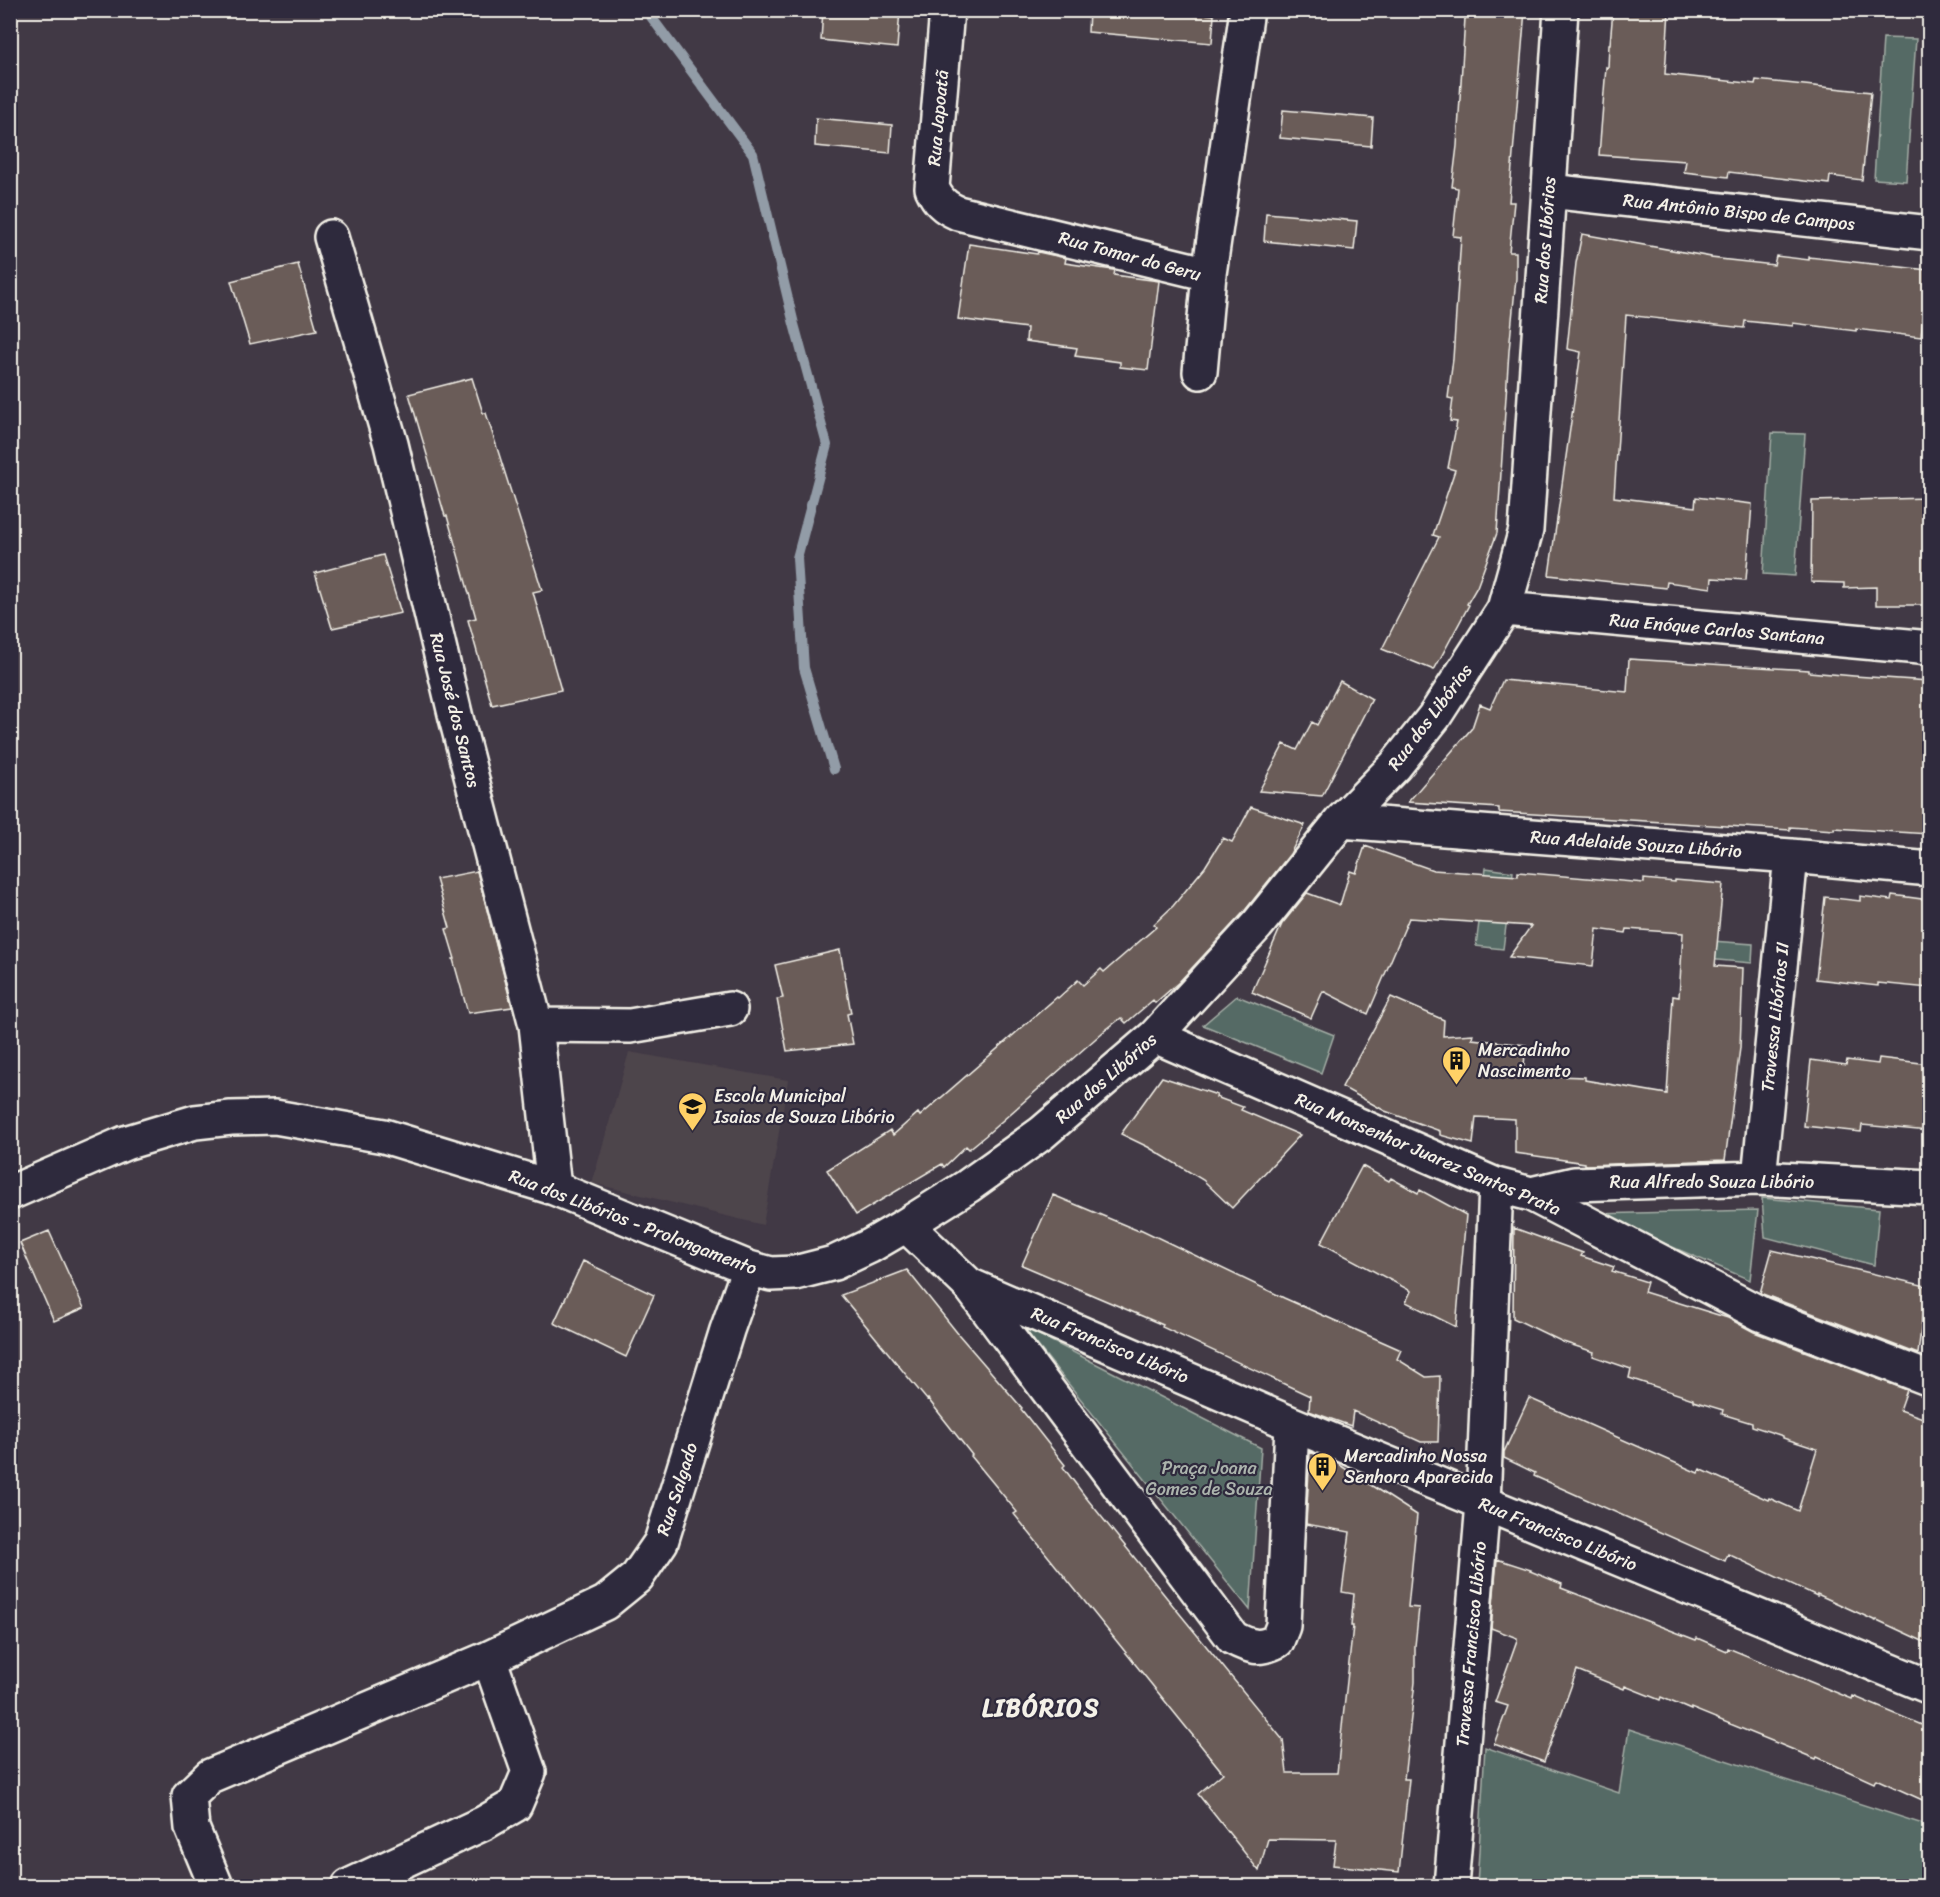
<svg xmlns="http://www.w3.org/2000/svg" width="1940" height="1897" font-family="Sriracha,sans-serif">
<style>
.built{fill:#4d444b}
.green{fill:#556a65;stroke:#a4aea6;stroke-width:1.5}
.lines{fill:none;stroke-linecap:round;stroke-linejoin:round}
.stream{stroke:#929ca7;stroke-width:10}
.building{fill:#6a5c58;stroke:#f4f1e8;stroke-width:1.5}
.minor-casing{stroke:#f4f1e8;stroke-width:38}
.minor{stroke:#2f2a3d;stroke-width:33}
.labels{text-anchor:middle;stroke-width:4.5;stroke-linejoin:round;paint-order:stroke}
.street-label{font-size:18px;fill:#f4f1e8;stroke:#2f2a3d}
.poi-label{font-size:18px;fill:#f4f1e8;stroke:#2f2a3d;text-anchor:start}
.park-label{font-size:18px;fill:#acb4ad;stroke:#2f2a3d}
.district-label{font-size:24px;font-weight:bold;letter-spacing:1.5px;fill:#f4f1e8;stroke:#2f2a3d}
</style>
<rect width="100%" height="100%" fill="#413945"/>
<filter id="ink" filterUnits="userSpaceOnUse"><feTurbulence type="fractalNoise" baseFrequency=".0167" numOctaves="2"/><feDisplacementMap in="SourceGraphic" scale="12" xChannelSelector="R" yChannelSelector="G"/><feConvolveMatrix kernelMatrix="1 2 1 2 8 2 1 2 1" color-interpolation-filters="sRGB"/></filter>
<g filter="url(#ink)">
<path class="built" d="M 629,1052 L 788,1080 L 763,1225 L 592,1183 Z"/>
<path class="green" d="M 1883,38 L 1916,39 L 1906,181 L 1874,179 Z
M 1772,433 L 1805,434 L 1795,576 L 1763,574 Z
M 1486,868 L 1513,872 L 1503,949 L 1476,946 Z
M 1684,939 L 1753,944 L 1752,963 L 1683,957 Z
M 1237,996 L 1334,1035 L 1321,1073 L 1203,1025 Z
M 1762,1198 L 1879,1209 L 1874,1265 L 1765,1237 Z
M 1758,1210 L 1750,1280 L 1595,1214 Z
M 1022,1326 L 1261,1448 L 1250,1610 Z
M 1629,1729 L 1929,1826 L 1929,1886 L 1477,1886 L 1485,1747 L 1619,1793 Z"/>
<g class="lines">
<path class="stream" d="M 646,10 L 753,154 L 794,324 L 827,445 L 797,558 L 804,668 L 834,769"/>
</g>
<path class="building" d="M 823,10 L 900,10 L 897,48 L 821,40 Z
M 1089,10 L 1162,10 L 1214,15 L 1212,43 L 1088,32 Z
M 1469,10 L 1525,10 L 1509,202 L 1514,202 L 1509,252 L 1516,252 L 1516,278 L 1509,351 L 1497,533 L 1477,587 L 1467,604 L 1469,605 L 1434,670 L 1382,649 L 1439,537 L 1433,535 L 1455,470 L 1448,468 L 1457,422 L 1450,421 L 1453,399 L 1448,398 L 1453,359 L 1461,237 L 1453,236 L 1458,188 L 1452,187 L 1457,146 L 1465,18 L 1468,18 Z
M 1613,10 L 1669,10 L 1665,74 L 1755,84 L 1756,80 L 1871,92 L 1862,180 L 1830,176 L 1829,184 L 1729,172 L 1728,177 L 1684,172 L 1686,161 L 1599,155 L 1606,67 L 1608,68 L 1609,44 L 1610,44 Z
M 1283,110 L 1373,118 L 1371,146 L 1280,138 Z
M 816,118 L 892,125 L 890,153 L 815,146 Z
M 1266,213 L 1357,221 L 1354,250 L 1264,241 Z
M 1582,234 L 1711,257 L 1711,258 L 1774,265 L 1776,256 L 1809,260 L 1809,257 L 1928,270 L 1921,337 L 1856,329 L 1856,331 L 1793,323 L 1793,326 L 1745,321 L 1744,328 L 1626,315 L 1614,497 L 1695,507 L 1696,497 L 1752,504 L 1746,580 L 1712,578 L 1711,588 L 1667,582 L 1666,588 L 1549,575 L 1581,352 L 1567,349 L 1576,263 Z
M 969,244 L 1037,254 L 1038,252 L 1066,258 L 1065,263 L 1113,270 L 1115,270 L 1114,275 L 1159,281 L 1148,370 L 1120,367 L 1120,362 L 1075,356 L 1077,348 L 1026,341 L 1027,328 L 958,319 Z
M 298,264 L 317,330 L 250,344 L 231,281 Z
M 472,378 L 483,413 L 486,413 L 542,590 L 533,592 L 561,690 L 492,705 L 468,620 L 476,618 L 447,516 L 445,516 L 409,394 Z
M 1929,498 L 1929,605 L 1876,605 L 1876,587 L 1844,588 L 1844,583 L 1811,582 L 1812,501 Z
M 383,555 L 401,613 L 332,628 L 315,573 Z
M 1629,659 L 1809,670 L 1809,672 L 1854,676 L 1929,681 L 1929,834 L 1834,828 L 1834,830 L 1790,827 L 1790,830 L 1499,812 L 1499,808 L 1408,802 L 1472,728 L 1480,704 L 1490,708 L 1503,680 L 1627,692 Z
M 1340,681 L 1372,699 L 1322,796 L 1259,791 L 1284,744 L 1297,750 L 1312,722 L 1317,725 Z
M 1251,807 L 1305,825 L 1290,854 L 1243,913 L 1179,982 L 1155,1003 L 1153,1000 L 1126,1023 L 1121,1018 L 1103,1032 L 985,1136 L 969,1149 L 966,1146 L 944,1167 L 942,1164 L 856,1215 L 827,1170 L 890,1130 L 893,1135 L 918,1113 L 920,1116 L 1057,997 L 1058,998 L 1078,980 L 1083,985 L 1101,969 L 1104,972 L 1156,927 L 1154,924 L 1173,906 L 1205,867 L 1223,838 L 1232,842 Z
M 1365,846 L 1433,870 L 1518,876 L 1518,872 L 1644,883 L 1644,879 L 1675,882 L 1675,880 L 1723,884 L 1715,966 L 1743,968 L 1740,1048 L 1725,1160 L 1585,1165 L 1585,1163 L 1515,1153 L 1515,1119 L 1476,1117 L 1473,1144 L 1440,1135 L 1440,1131 L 1385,1111 L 1342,1087 L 1391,997 L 1444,1020 L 1443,1036 L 1473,1034 L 1472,1039 L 1526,1045 L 1523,1075 L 1585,1077 L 1585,1080 L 1667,1094 L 1673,996 L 1679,997 L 1683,933 L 1627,929 L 1626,933 L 1597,929 L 1593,966 L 1509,957 L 1531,926 L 1409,918 L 1368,1014 L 1323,991 L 1311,1018 L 1252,992 L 1282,924 L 1307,893 L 1340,905 L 1350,871 L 1356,873 Z
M 477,871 L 512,1007 L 468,1013 L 453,959 L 455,959 L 446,929 L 450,928 L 436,879 Z
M 1892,895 L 1929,900 L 1929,988 L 1878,983 L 1878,986 L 1816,979 L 1825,897 L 1860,901 L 1860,896 L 1891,900 Z
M 840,950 L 851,1013 L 847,1014 L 853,1044 L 787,1051 L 777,999 L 783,998 L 775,965 Z
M 1879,1058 L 1929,1064 L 1929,1131 L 1862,1125 L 1861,1132 L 1804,1126 L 1811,1060 L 1846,1065 L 1847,1060 L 1878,1064 Z
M 1162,1077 L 1217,1095 L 1216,1097 L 1243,1107 L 1241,1110 L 1300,1135 L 1232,1208 L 1203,1180 L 1148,1147 L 1121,1134 Z
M 1362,1166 L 1389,1181 L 1391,1178 L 1418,1193 L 1420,1190 L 1466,1215 L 1456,1327 L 1406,1302 L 1411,1291 L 1321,1243 Z
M 1053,1195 L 1139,1231 L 1140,1229 L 1284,1298 L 1401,1350 L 1397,1359 L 1426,1377 L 1440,1376 L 1438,1442 L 1421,1442 L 1353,1411 L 1351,1426 L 1309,1411 L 1310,1396 L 1162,1327 L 1163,1325 L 1022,1265 Z
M 1514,1228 L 1583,1253 L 1581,1256 L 1614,1267 L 1612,1271 L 1647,1282 L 1644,1292 L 1728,1318 L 1754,1332 L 1907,1390 L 1900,1410 L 1929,1420 L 1929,1644 L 1877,1620 L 1876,1621 L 1817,1594 L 1817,1596 L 1728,1554 L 1725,1561 L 1534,1476 L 1535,1473 L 1504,1458 L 1504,1452 L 1529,1398 L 1698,1473 L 1700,1469 L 1768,1500 L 1769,1498 L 1798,1511 L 1817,1449 L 1783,1438 L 1783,1436 L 1752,1426 L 1752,1423 L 1722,1414 L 1723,1410 L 1693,1401 L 1693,1399 L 1629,1378 L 1631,1369 L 1593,1356 L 1594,1352 L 1563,1342 L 1513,1318 Z
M 49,1231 L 84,1308 L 54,1321 L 20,1243 Z
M 1772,1250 L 1926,1286 L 1918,1354 L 1760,1293 Z
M 583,1261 L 654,1295 L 626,1357 L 554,1323 Z
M 907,1270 L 959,1335 L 1022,1408 L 1021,1409 L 1065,1465 L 1063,1467 L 1084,1495 L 1175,1608 L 1283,1740 L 1287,1773 L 1337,1773 L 1353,1626 L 1351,1626 L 1354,1594 L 1342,1592 L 1350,1532 L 1306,1524 L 1310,1452 L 1335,1462 L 1417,1515 L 1408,1607 L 1419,1608 L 1415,1646 L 1415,1682 L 1404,1779 L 1409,1779 L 1399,1872 L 1333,1865 L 1336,1840 L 1268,1839 L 1259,1871 L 1198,1794 L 1223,1773 L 1014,1514 L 1017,1512 L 971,1456 L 972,1455 L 928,1399 L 927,1400 L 907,1376 L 841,1295 Z
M 1497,1559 L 1531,1570 L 1530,1571 L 1562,1584 L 1561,1588 L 1696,1640 L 1697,1638 L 1727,1651 L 1728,1648 L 1852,1699 L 1853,1696 L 1929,1728 L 1929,1803 L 1876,1779 L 1874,1783 L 1817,1757 L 1816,1759 L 1691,1708 L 1691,1710 L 1661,1697 L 1660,1700 L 1625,1686 L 1624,1689 L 1577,1670 L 1544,1762 L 1494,1744 L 1508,1706 L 1495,1702 L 1517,1640 L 1517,1638 L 1491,1628 Z"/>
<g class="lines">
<defs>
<path id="minor" d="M 947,10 L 932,188 C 938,201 944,207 958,213 L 1209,274 L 1200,372
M 1549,191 L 1930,233
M 331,237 L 391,444 L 456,718 L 536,1025 L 554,1188
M 1209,274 L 1247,10
M 1504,609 L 1930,648
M 1341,821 L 1791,856 L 1930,869
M 536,1025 L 630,1026 L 730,1009
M 1155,1036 L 1496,1185 L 1531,1194 L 1761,1314 L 1930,1379
M 1759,1178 L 1791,856
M 10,1193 L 125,1143 L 195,1122 L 231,1118 L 275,1117 L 384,1136 L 554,1188 L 749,1268 L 771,1274 L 795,1273 L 834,1263 L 870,1246 L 906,1225 L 968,1186 L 1042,1133 L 1155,1036 L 1257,925 L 1341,821 L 1395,766 L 1434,717 L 1504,609 L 1526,530 L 1561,10
M 1531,1194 L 1574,1184 L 1759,1178 L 1930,1187
M 906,1225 L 969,1285 L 1292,1424 L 1930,1687
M 970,1286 L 1233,1638 C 1250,1647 1259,1650 1277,1641 L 1283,1626 L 1292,1424
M 216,1886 L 192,1828 L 189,1796 L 210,1776 L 489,1658 L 605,1603 L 637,1577 L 661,1542 L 727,1330 L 749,1268
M 349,1886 L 484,1823 L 515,1805 L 529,1772 L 489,1658
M 1451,1886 L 1483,1503 L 1496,1185"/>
</defs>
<use href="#minor" class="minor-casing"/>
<use href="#minor" class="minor"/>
</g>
</g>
<defs>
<symbol id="building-pin" viewBox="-11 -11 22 30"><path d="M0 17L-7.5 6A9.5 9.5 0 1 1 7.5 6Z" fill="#ffd166" stroke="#2f2a3d"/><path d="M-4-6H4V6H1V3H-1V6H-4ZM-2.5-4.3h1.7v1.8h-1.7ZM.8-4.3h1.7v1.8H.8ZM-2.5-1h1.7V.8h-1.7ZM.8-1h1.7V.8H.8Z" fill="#111"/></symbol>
<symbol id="school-pin" viewBox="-11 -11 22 30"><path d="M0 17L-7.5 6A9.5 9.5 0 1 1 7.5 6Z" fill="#ffd166" stroke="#2f2a3d"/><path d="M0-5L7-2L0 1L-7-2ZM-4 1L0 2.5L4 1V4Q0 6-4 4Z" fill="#111"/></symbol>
</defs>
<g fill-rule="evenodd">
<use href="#building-pin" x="1440" y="1044" width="33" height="45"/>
<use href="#school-pin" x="676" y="1090" width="33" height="45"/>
<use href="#building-pin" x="1306" y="1450" width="33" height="45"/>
</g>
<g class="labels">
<g class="street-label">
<text transform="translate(938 118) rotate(-85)" y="6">Rua Japoatã</text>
<text transform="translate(1739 212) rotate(6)" y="6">Rua Antônio Bispo de Campos</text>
<text transform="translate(1545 240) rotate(-86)" y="6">Rua dos Libórios</text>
<text transform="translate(1130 256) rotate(15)" y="6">Rua Tomar do Geru</text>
<text transform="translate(1717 629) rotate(5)" y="6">Rua Enóque Carlos Santana</text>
<text transform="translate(455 710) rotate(76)" y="6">Rua José dos Santos</text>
<text transform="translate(1430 717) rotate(-53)" y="6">Rua dos Libórios</text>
<text transform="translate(1636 844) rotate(4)" y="6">Rua Adelaide Souza Libório</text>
<text transform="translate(1775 1017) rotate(-84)" y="6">Travessa Libórios II</text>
<text transform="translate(1106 1078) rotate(-41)" y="6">Rua dos Libórios</text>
<text transform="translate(1428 1154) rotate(23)" y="6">Rua Monsenhor Juarez Santos Prata</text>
<text x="1712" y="1188">Rua Alfredo Souza Libório</text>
<text transform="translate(633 1222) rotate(21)" y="6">Rua dos Libórios - Prolongamento</text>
<text transform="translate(1110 1345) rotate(23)" y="6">Rua Francisco Libório</text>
<text transform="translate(677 1489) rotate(-72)" y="6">Rua Salgado</text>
<text transform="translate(1558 1534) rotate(22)" y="6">Rua Francisco Libório</text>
<text transform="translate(1471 1644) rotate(-85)" y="6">Travessa Francisco Libório</text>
</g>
<g class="poi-label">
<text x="1478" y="1056">Mercadinho<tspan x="1478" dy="21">Nascimento</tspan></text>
<text x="714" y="1102">Escola Municipal<tspan x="714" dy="21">Isaias de Souza Libório</tspan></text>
<text x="1344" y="1462">Mercadinho Nossa<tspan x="1344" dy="21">Senhora Aparecida</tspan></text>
</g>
<g class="park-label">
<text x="1209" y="1474">Praça Joana<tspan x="1209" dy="21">Gomes de Souza</tspan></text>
</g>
<g class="district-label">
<text x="1041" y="1716">LIBÓRIOS</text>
</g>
</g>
<rect width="1940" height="1897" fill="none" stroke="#2f2a3d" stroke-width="36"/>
<rect x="18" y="18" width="1904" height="1861" fill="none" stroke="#f4f1e8" stroke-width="2" filter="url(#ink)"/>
</svg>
